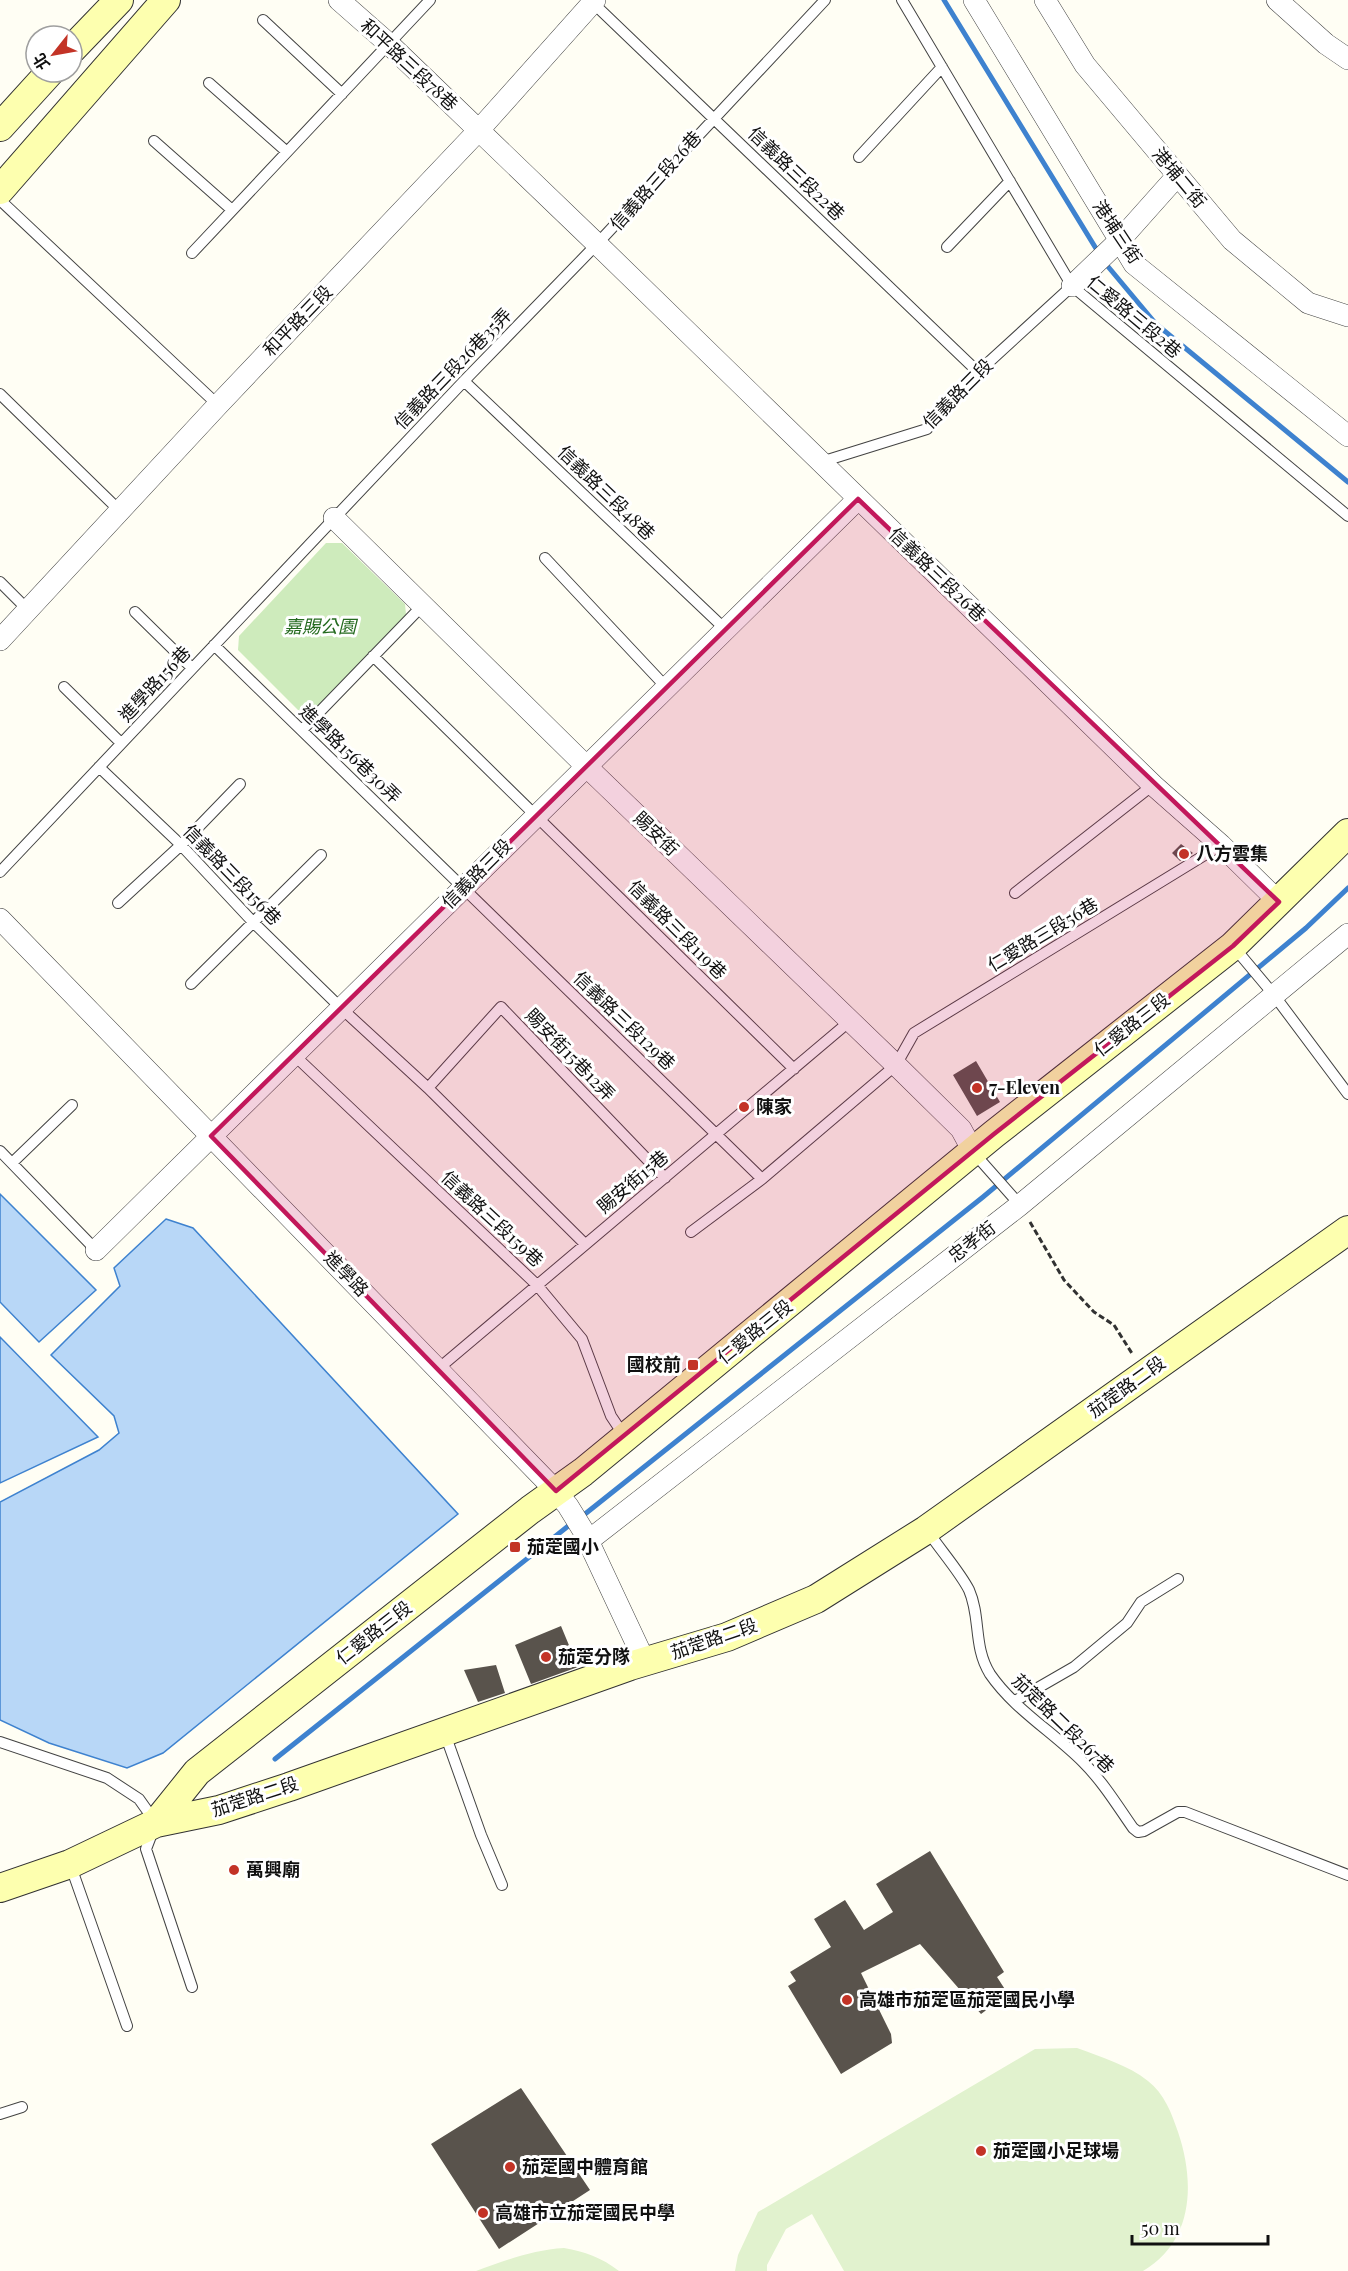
<svg xmlns="http://www.w3.org/2000/svg" width="1348" height="2271" font-family="'Playfair Display','Noto Sans TC',serif">
<style>
.green{fill:#ceebbc}
.pitch{fill:#e1f2ce}
.water{fill:#b8d7f7;stroke:#3e82cf;stroke-width:1.5}
.lines{fill:none;stroke-linecap:round;stroke-linejoin:round}
.stream{stroke:#3e82cf;stroke-width:5}
.building{fill:#59534c}
.lane-casing{stroke:#434343;stroke-width:12}
.street-casing{stroke:#434343;stroke-width:22}
.secondary-casing{stroke:#323232;stroke-width:30}
.path{stroke:#323232;stroke-width:3;stroke-dasharray:6 3;stroke-linecap:butt}
.lane{stroke:#fff;stroke-width:10}
.street{stroke:#fff;stroke-width:21}
.secondary{stroke:#fdffaf;stroke-width:28}
.marked{fill:#c2185b;fill-opacity:0.2;stroke:#c2185b;stroke-width:4.5;stroke-linejoin:round}
.poi-dot{fill:#c33326;stroke:#fff;stroke-width:2}
.labels{text-anchor:middle;stroke-width:6;stroke-linejoin:round;paint-order:stroke}
.street-label{font-size:18px;fill:#101010;stroke:#fff}
.park-label{font-size:18px;font-style:italic;fill:#246a1f;stroke:#fff}
.poi-label{font-size:18px;font-weight:bold;fill:#101010;stroke:#fff;text-anchor:start}
</style>
<rect width="100%" height="100%" fill="#fffef4"/>
<path class="green" d="M 326,543 L 342,543 L 405,604 L 406,615 L 314,711 L 301,713 L 238,650 L 239,636 Z"/>
<path class="pitch" d="M 1077,2048 C 1101,2057 1128,2065 1148,2081 C 1164,2093 1172,2114 1178,2132 C 1195,2182 1194,2241 1143,2271 L 844,2271 L 812,2214 L 786,2229 L 767,2265 L 767,2271 L 735,2271 L 738,2255 L 758,2212 L 1035,2049 Z
M 564,2248 C 585,2252 601,2257 619,2271 L 476,2271 C 506,2260 533,2250 564,2248 Z"/>
<path class="water" d="M 0,1194 L 96,1290 L 39,1342 L 0,1302 Z
M 166,1219 L 193,1228 L 458,1514 L 163,1753 L 127,1768 L 49,1743 L 0,1720 L 0,1502 L 99,1450 L 119,1433 L 114,1416 L 51,1355 L 120,1286 L 114,1268 Z
M 0,1337 L 98,1437 L 0,1483 Z"/>
<g class="lines">
<path class="stream" d="M 944,0 L 1100,255
M 1105,263 L 1156,324 L 1348,482
M 580,1518 L 983,1197 L 1306,928 L 1348,888
M 275,1759 L 572,1523"/>
</g>
<path class="building" d="M 1181,844 L 1193,853 L 1180,861 L 1172,853 Z
M 976,1061 L 1000,1102 L 977,1116 L 953,1075 Z
M 561,1626 L 578,1667 L 531,1684 L 515,1645 Z
M 496,1665 L 505,1693 L 478,1702 L 464,1670 Z
M 930,1851 L 1004,1972 L 997,1977 L 1008,1994 L 981,2014 L 920,1944 L 861,1973 L 891,2034 L 892,2043 L 841,2074 L 788,1986 L 796,1981 L 790,1972 L 831,1947 L 814,1919 L 845,1900 L 864,1930 L 893,1912 L 876,1884 Z
M 521,2088 L 590,2190 L 499,2249 L 431,2144 Z"/>
<g class="lines">
<defs>
<path id="lane" d="M 902,0 L 1072,286 L 1348,516
M 591,1 L 978,372
M 263,20 L 342,94
M 209,83 L 287,152
M 154,141 L 232,210
M 859,157 L 942,67
M 0,200 L 218,405
M 947,247 L 1010,181
M 192,253 L 430,0
M 464,381 L 725,629
M 0,394 L 120,511
M 821,462 L 927,429 L 978,372 L 1072,286
M 545,558 L 666,687
M 0,582 L 28,610
M 135,612 L 192,668
M 214,645 L 762,1179
M 373,656 L 794,1069
M 64,687 L 121,743
M 302,730 L 423,605
M 99,767 L 181,845 L 253,922 L 341,1008 L 428,1088 L 585,1244
M 0,872 L 464,381 L 597,244 L 825,0
M 1015,893 L 1153,785
M 118,903 L 181,845 L 240,784
M 1233,946 L 1274,995 L 1348,1094
M 191,984 L 321,855
M 294,1055 L 537,1285 L 582,1339 L 611,1416 L 625,1437
M 428,1088 L 501,1007 L 665,1178
M 0,1151 L 96,1250
M 974,1153 L 1020,1205
M 12,1163 L 72,1105
M 691,1232 L 762,1179 L 896,1065 L 914,1033 L 1221,845
M 438,1369 L 850,1021
M 927,1530 C 938,1547 960,1572 969,1590 C 981,1617 973,1647 990,1674 C 1014,1709 1053,1732 1083,1762 C 1103,1782 1117,1805 1133,1828 L 1138,1832 L 1144,1831 L 1178,1812 L 1185,1812 L 1348,1875
M 1015,1701 L 1074,1667 L 1127,1623 L 1141,1602 L 1178,1579
M 445,1734 L 481,1835 L 502,1885
M 0,1742 L 107,1778 L 139,1799 L 156,1823 L 146,1849 L 192,1987
M 70,1864 L 127,2026
M 0,2114 L 22,2107"/>
<path id="street" d="M 339,0 L 389,44 L 597,244 L 1153,785 L 1221,845 L 1279,902
M 974,0 L 1134,264 L 1348,436
M 1045,0 L 1085,65 L 1232,240 L 1308,303 L 1348,316
M 1277,0 L 1326,44 L 1348,59
M 1072,286 L 1120,240 L 1177,176
M 334,518 L 586,766 L 896,1065 L 961,1129 L 974,1153
M 0,640 L 218,405 L 478,131 L 595,0
M 0,919 L 556,1491 L 568,1506 L 584,1532 L 645,1662
M 96,1250 L 858,499
M 588,1541 L 1020,1205 L 1348,934"/>
<path id="secondary" d="M 72,49 L 119,0
M 0,127 L 50,72
M 0,190 L 166,0
M 156,1823 L 197,1772 L 530,1510 L 583,1472 L 994,1134 L 1233,946 L 1348,833
M 0,1888 L 70,1864 L 156,1823 L 219,1810 L 289,1787 L 630,1666 L 727,1637 L 816,1599 L 926,1530 L 1348,1230"/>
</defs>
<use href="#lane" class="lane-casing"/>
<use href="#street" class="street-casing"/>
<use href="#secondary" class="secondary-casing"/>
<path class="path" d="M 1030,1222 L 1064,1280 L 1094,1312 L 1114,1325 L 1133,1355"/>
<use href="#lane" class="lane"/>
<use href="#street" class="street"/>
<use href="#secondary" class="secondary"/>
</g>
<path class="marked" d="M 858,499 L 1279,902 L 1233,946 L 994,1134 L 556,1491 L 211,1136 Z"/>
<g class="poi-dot">
<circle cx="1184" cy="854" r="6"/>
<circle cx="977" cy="1088" r="6"/>
<circle cx="744" cy="1107" r="6"/>
<rect x="687" y="1359" width="12" height="12" rx="3"/>
<rect x="509" y="1541" width="12" height="12" rx="3"/>
<circle cx="546" cy="1657" r="6"/>
<circle cx="234" cy="1870" r="6"/>
<circle cx="847" cy="2000" r="6"/>
<circle cx="981" cy="2151" r="6"/>
<circle cx="510" cy="2167" r="6"/>
<circle cx="483" cy="2213" r="6"/>
</g>
<g class="labels">
<g class="street-label">
<text transform="translate(409 65) rotate(43)" y="6">和平路三段78巷</text>
<text transform="translate(796 174) rotate(44)" y="6">信義路三段22巷</text>
<text transform="translate(1179 178) rotate(50)" y="6">港埔二街</text>
<text transform="translate(656 181) rotate(-48)" y="6">信義路三段26巷</text>
<text transform="translate(1117 232) rotate(56)" y="6">港埔三街</text>
<text transform="translate(1134 317) rotate(40)" y="6">仁愛路三段2巷</text>
<text transform="translate(298 321) rotate(-46)" y="6">和平路三段</text>
<text transform="translate(453 369) rotate(-46)" y="6">信義路三段26巷35弄</text>
<text transform="translate(958 394) rotate(-45)" y="6">信義路三段</text>
<text transform="translate(606 493) rotate(44)" y="6">信義路三段48巷</text>
<text transform="translate(937 575) rotate(44)" y="6">信義路三段26巷</text>
<text transform="translate(155 684) rotate(-47)" y="6">進學路156巷</text>
<text transform="translate(350 754) rotate(44)" y="6">進學路156巷30弄</text>
<text transform="translate(656 834) rotate(44)" y="6">賜安街</text>
<text transform="translate(477 874) rotate(-45)" y="6">信義路三段</text>
<text transform="translate(232 875) rotate(46)" y="6">信義路三段156巷</text>
<text transform="translate(677 930) rotate(45)" y="6">信義路三段119巷</text>
<text transform="translate(1043 935) rotate(-31)" y="6">仁愛路三段56巷</text>
<text transform="translate(624 1021) rotate(44)" y="6">信義路三段129巷</text>
<text transform="translate(1132 1025) rotate(-38)" y="6">仁愛路三段</text>
<text transform="translate(570 1055) rotate(46)" y="6">賜安街15巷12弄</text>
<text transform="translate(633 1182) rotate(-40)" y="6">賜安街15巷</text>
<text transform="translate(492 1219) rotate(43)" y="6">信義路三段159巷</text>
<text transform="translate(972 1242) rotate(-38)" y="6">忠孝街</text>
<text transform="translate(346 1274) rotate(46)" y="6">進學路</text>
<text transform="translate(755 1332) rotate(-39)" y="6">仁愛路三段</text>
<text transform="translate(1127 1387) rotate(-36)" y="6">茄萣路二段</text>
<text transform="translate(374 1633) rotate(-38)" y="6">仁愛路三段</text>
<text transform="translate(714 1639) rotate(-19)" y="6">茄萣路二段</text>
<text transform="translate(1063 1724) rotate(44)" y="6">茄萣路二段267巷</text>
<text transform="translate(255 1797) rotate(-18)" y="6">茄萣路二段</text>
</g>
<g class="park-label">
<text x="320" y="633">嘉賜公園</text>
</g>
<g class="poi-label">
<text x="1196" y="860">八方雲集</text>
<text x="989" y="1094">7-Eleven</text>
<text x="756" y="1113">陳家</text>
<text x="681" y="1371" text-anchor="end">國校前</text>
<text x="527" y="1553">茄萣國小</text>
<text x="558" y="1663">茄萣分隊</text>
<text x="246" y="1876">萬興廟</text>
<text x="859" y="2006">高雄市茄萣區茄萣國民小學</text>
<text x="993" y="2157">茄萣國小足球場</text>
<text x="522" y="2173">茄萣國中體育館</text>
<text x="495" y="2219">高雄市立茄萣國民中學</text>
</g>
</g>
<g transform="translate(54 54) rotate(239)"><circle r="28" fill="#ffffff" stroke="#9f9f9f" stroke-width="1.5"/>
<path d="M0-4.5L10 22L0 15L-10 22Z" fill="#c33326"/>
<text y="-9" font-size="16" font-weight="bold" text-anchor="middle" fill="#101010">北</text>
</g>
<path d="M1132 2235v9h136v-9" fill="none" stroke="#101010" stroke-width="3"/>
<text x="1141" y="2235" font-size="18" fill="#101010" stroke="#ffffff" stroke-width="4.5" paint-order="stroke">50 m</text>
</svg>
